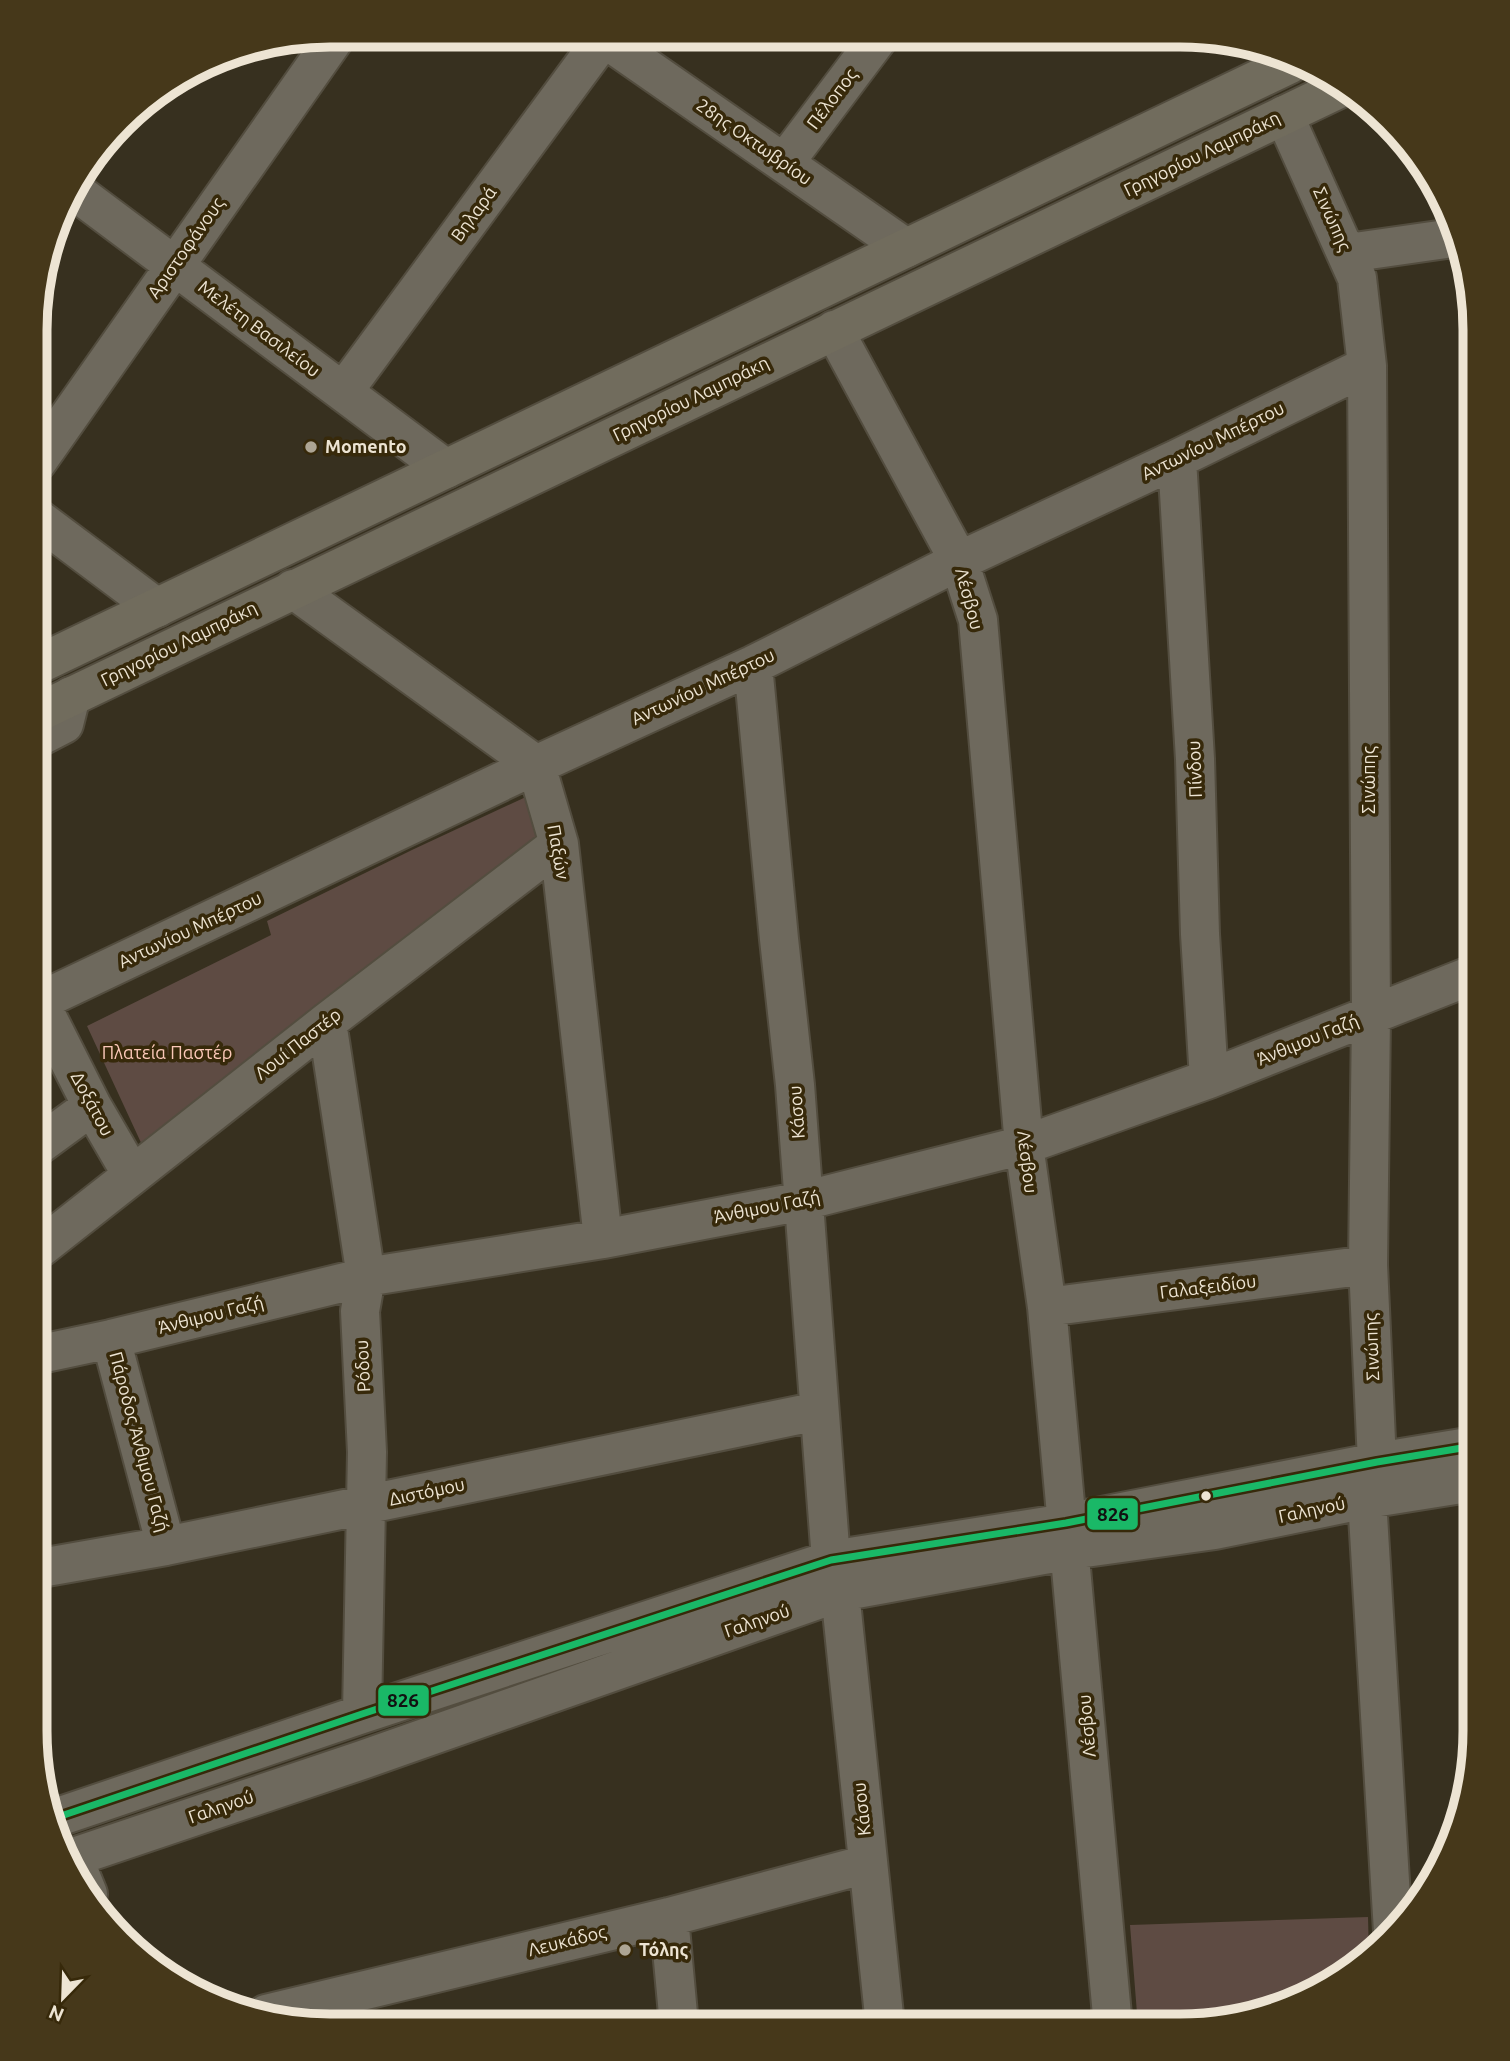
<svg xmlns="http://www.w3.org/2000/svg" width="1510" height="2061" font-family="Ubuntu,sans-serif">
<style>
.green{fill:#5e4b43}
.lines{fill:none;stroke-linecap:round;stroke-linejoin:round}
.minor-casing{stroke:#534d3f;stroke-width:42}
.major-casing{stroke:#534d3f;stroke-width:42}
.minor{stroke:#6e695d;stroke-width:38}
.major{stroke:#716c5d;stroke-width:38}
.bus-1-casing{stroke:#37290a;stroke-width:12}
.bus-1{stroke:#1ab867;stroke-width:7}
.poi-dot{fill:#ada594;stroke:#37290a;stroke-width:2.5}
.bus-dot{fill:#ede4d3;stroke:#37290a;stroke-width:2.5}
.labels{text-anchor:middle;stroke-width:7;stroke-linejoin:round;paint-order:stroke}
.street-label{font-size:18px;fill:#ede4d3;stroke:#37290a}
.poi-label{font-size:18px;font-weight:bold;fill:#ede4d3;stroke:#37290a;text-anchor:start}
.park-label{font-size:18px;fill:#fbc8b8;stroke:#37290a}
.rim{fill:none;stroke:#ede4d3;stroke-width:9}
.line-badge{stroke:#37290a;stroke-width:2.5}
.pale-badge-label{font-size:19px;text-anchor:middle;font-weight:bold;fill:#111}
</style>
<rect width="100%" height="100%" fill="#37301f"/>
<path class="green" d="M 528,796 L 546,843 L 143,1147 L 87,1026 L 271,935 L 267,921 L 414,849 Z
M 1368,1917 L 1369,1956 L 1311,1995 L 1180,2026 L 1138,2026 L 1130,1925 Z"/>
<g class="lines">
<defs>
<path id="minor" d="M 601,36 L 906,248
M 1284,115 L 1357,278 L 1367,366 L 1371,1015 L 1368,1265 L 1377,1462
M 785,162 L 879,37
M 72,189 L 446,469
M 1348,253 L 1453,238
M 834,330 L 959,561 L 978,620 L 1024,1145 L 1047,1307 L 1113,2026
M 343,392 L 605,36
M 1177,459 L 1195,759 L 1200,934 L 1209,1079
M 37,462 L 337,35
M 37,518 L 157,608
M 293,589 L 536,765 L 559,844 L 603,1239
M 753,665 L 779,939 L 795,1085 L 831,1560
M 37,738 L 64,724 L 71,696
M 36,995 L 92,1106 L 132,1175
M 36,1003 L 536,765 L 753,665 L 959,561 L 1177,459 L 1367,366
M 327,1022 L 366,1277 L 360,1311 L 367,1452 L 362,1714
M 36,1147 L 92,1106
M 40,1248 L 327,1022 L 559,844
M 1047,1307 L 1368,1265
M 111,1339 L 166,1546
M 36,1355 L 111,1339 L 366,1277 L 603,1239 L 803,1201 L 1024,1145 L 1209,1079 L 1475,974
M 1367,1499 L 1393,1931
M 35,1569 L 166,1546 L 818,1411
M 840,1592 L 885,2025
M 55,1818 L 362,1714 L 831,1560 L 1066,1523 L 1377,1462 L 1474,1446
M 73,1857 L 88,1894
M 65,1860 L 362,1760 L 840,1592 L 1071,1550 L 1215,1530 L 1367,1499 L 1474,1482
M 669,1917 L 679,2025
M 266,2014 L 669,1917 L 867,1864"/>
<path id="major" d="M 37,665 L 1290,64
M 37,713 L 1345,86"/>
</defs>
<use href="#minor" class="minor-casing"/>
<use href="#major" class="major-casing"/>
<use href="#minor" class="minor"/>
<use href="#major" class="major"/>
<defs>
<path id="bus-1" d="M 55,1818 L 362,1714 L 831,1560 L 1066,1523 L 1377,1462 L 1474,1446"/>
</defs>
<use href="#bus-1" class="bus-1-casing"/>
<use href="#bus-1" class="bus-1"/>
</g>
<g class="poi-dot">
<circle cx="311" cy="447" r="7"/>
<circle cx="625" cy="1950" r="7"/>
</g>
<circle class="bus-dot" cx="1206" cy="1496" r="6"/>
<g class="labels">
<g class="street-label">
<text transform="translate(832 99) rotate(-53)" y="6">Πέλοπος</text>
<text transform="translate(754 142) rotate(35)" y="6">28ης Οκτωβρίου</text>
<text transform="translate(1202 154) rotate(-26)" y="6">Γρηγορίου Λαμπράκη</text>
<text transform="translate(474 214) rotate(-54)" y="6">Βηλαρά</text>
<text transform="translate(1332 219) rotate(66)" y="6">Σινώπης</text>
<text transform="translate(186 248) rotate(-55)" y="6">Αριστοφάνους</text>
<text transform="translate(259 329) rotate(37)" y="6">Μελέτη Βασιλείου</text>
<text transform="translate(691 399) rotate(-26)" y="6">Γρηγορίου Λαμπράκη</text>
<text transform="translate(1213 441) rotate(-26)" y="6">Αντωνίου Μπέρτου</text>
<text transform="translate(969 599) rotate(75)" y="6">Λέσβου</text>
<text transform="translate(179 644) rotate(-26)" y="6">Γρηγορίου Λαμπράκη</text>
<text transform="translate(703 687) rotate(-25)" y="6">Αντωνίου Μπέρτου</text>
<text transform="translate(1195 769) rotate(-92)" y="6">Πίνδου</text>
<text transform="translate(1369 780) rotate(-90)" y="6">Σινώπης</text>
<text transform="translate(558 852) rotate(80)" y="6">Παξών</text>
<text transform="translate(190 930) rotate(-25)" y="6">Αντωνίου Μπέρτου</text>
<text transform="translate(1308 1040) rotate(-22)" y="6">Άνθιμου Γαζή</text>
<text transform="translate(298 1044) rotate(-38)" y="6">Λουί Παστέρ</text>
<text transform="translate(92 1104) rotate(62)" y="6">Δοξάτου</text>
<text transform="translate(797 1112) rotate(-94)" y="6">Κάσου</text>
<text transform="translate(1027 1162) rotate(83)" y="6">Λέσβου</text>
<text transform="translate(767 1207) rotate(-11)" y="6">Άνθιμου Γαζή</text>
<text transform="translate(1208 1287) rotate(-7)" y="6">Γαλαξειδίου</text>
<text transform="translate(211 1315) rotate(-14)" y="6">Άνθιμου Γαζή</text>
<text transform="translate(1372 1347) rotate(-92)" y="6">Σινώπης</text>
<text transform="translate(363 1366) rotate(-93)" y="6">Ρόδου</text>
<text transform="translate(139 1442) rotate(75)" y="6">Πάροδος Άνθιμου Γαζή</text>
<text transform="translate(427 1492) rotate(-12)" y="6">Διστόμου</text>
<text transform="translate(1312 1510) rotate(-12)" y="6">Γαληνού</text>
<text transform="translate(757 1621) rotate(-19)" y="6">Γαληνού</text>
<text transform="translate(1087 1726) rotate(-95)" y="6">Λέσβου</text>
<text transform="translate(221 1807) rotate(-19)" y="6">Γαληνού</text>
<text transform="translate(862 1809) rotate(-96)" y="6">Κάσου</text>
<text transform="translate(567 1941) rotate(-14)" y="6">Λευκάδος</text>
</g>
<g class="poi-label">
<text x="325" y="453">Momento</text>
<text x="639" y="1956">Τόλης</text>
</g>
<g class="park-label">
<text x="167" y="1059">Πλατεία Παστέρ</text>
</g>
</g>
<path d="M0 0H1510V2061H0ZM330 47H1180A283 283 0 0 1 1463 330V1731A283 283 0 0 1 1180 2014H330A283 283 0 0 1 47 1731V330A283 283 0 0 1 330 47Z" fill="#46381a" fill-rule="evenodd"/>
<path class="rim" d="M330 47H1180A283 283 0 0 1 1463 330V1731A283 283 0 0 1 1180 2014H330A283 283 0 0 1 47 1731V330A283 283 0 0 1 330 47Z"/>
<g class="line-badge">
<rect x="1086" y="1497" width="53" height="34" rx="7" fill="#1ab867"/>
<rect x="377" y="1684" width="53" height="33" rx="7" fill="#1ab867"/>
</g>
<g class="pale-badge-label">
<text x="1113" y="1521">826</text>
<text x="403" y="1707">826</text>
</g>
<g transform="translate(63 1998) rotate(203)" stroke="#37290a" stroke-width="5" paint-order="stroke">
<path d="M0-5L12 26L0 18L-12 26Z" fill="#ede4d3"/>
<text y="-10" font-size="19" font-weight="bold" text-anchor="middle" fill="#ede4d3">N</text>
</g>
</svg>
